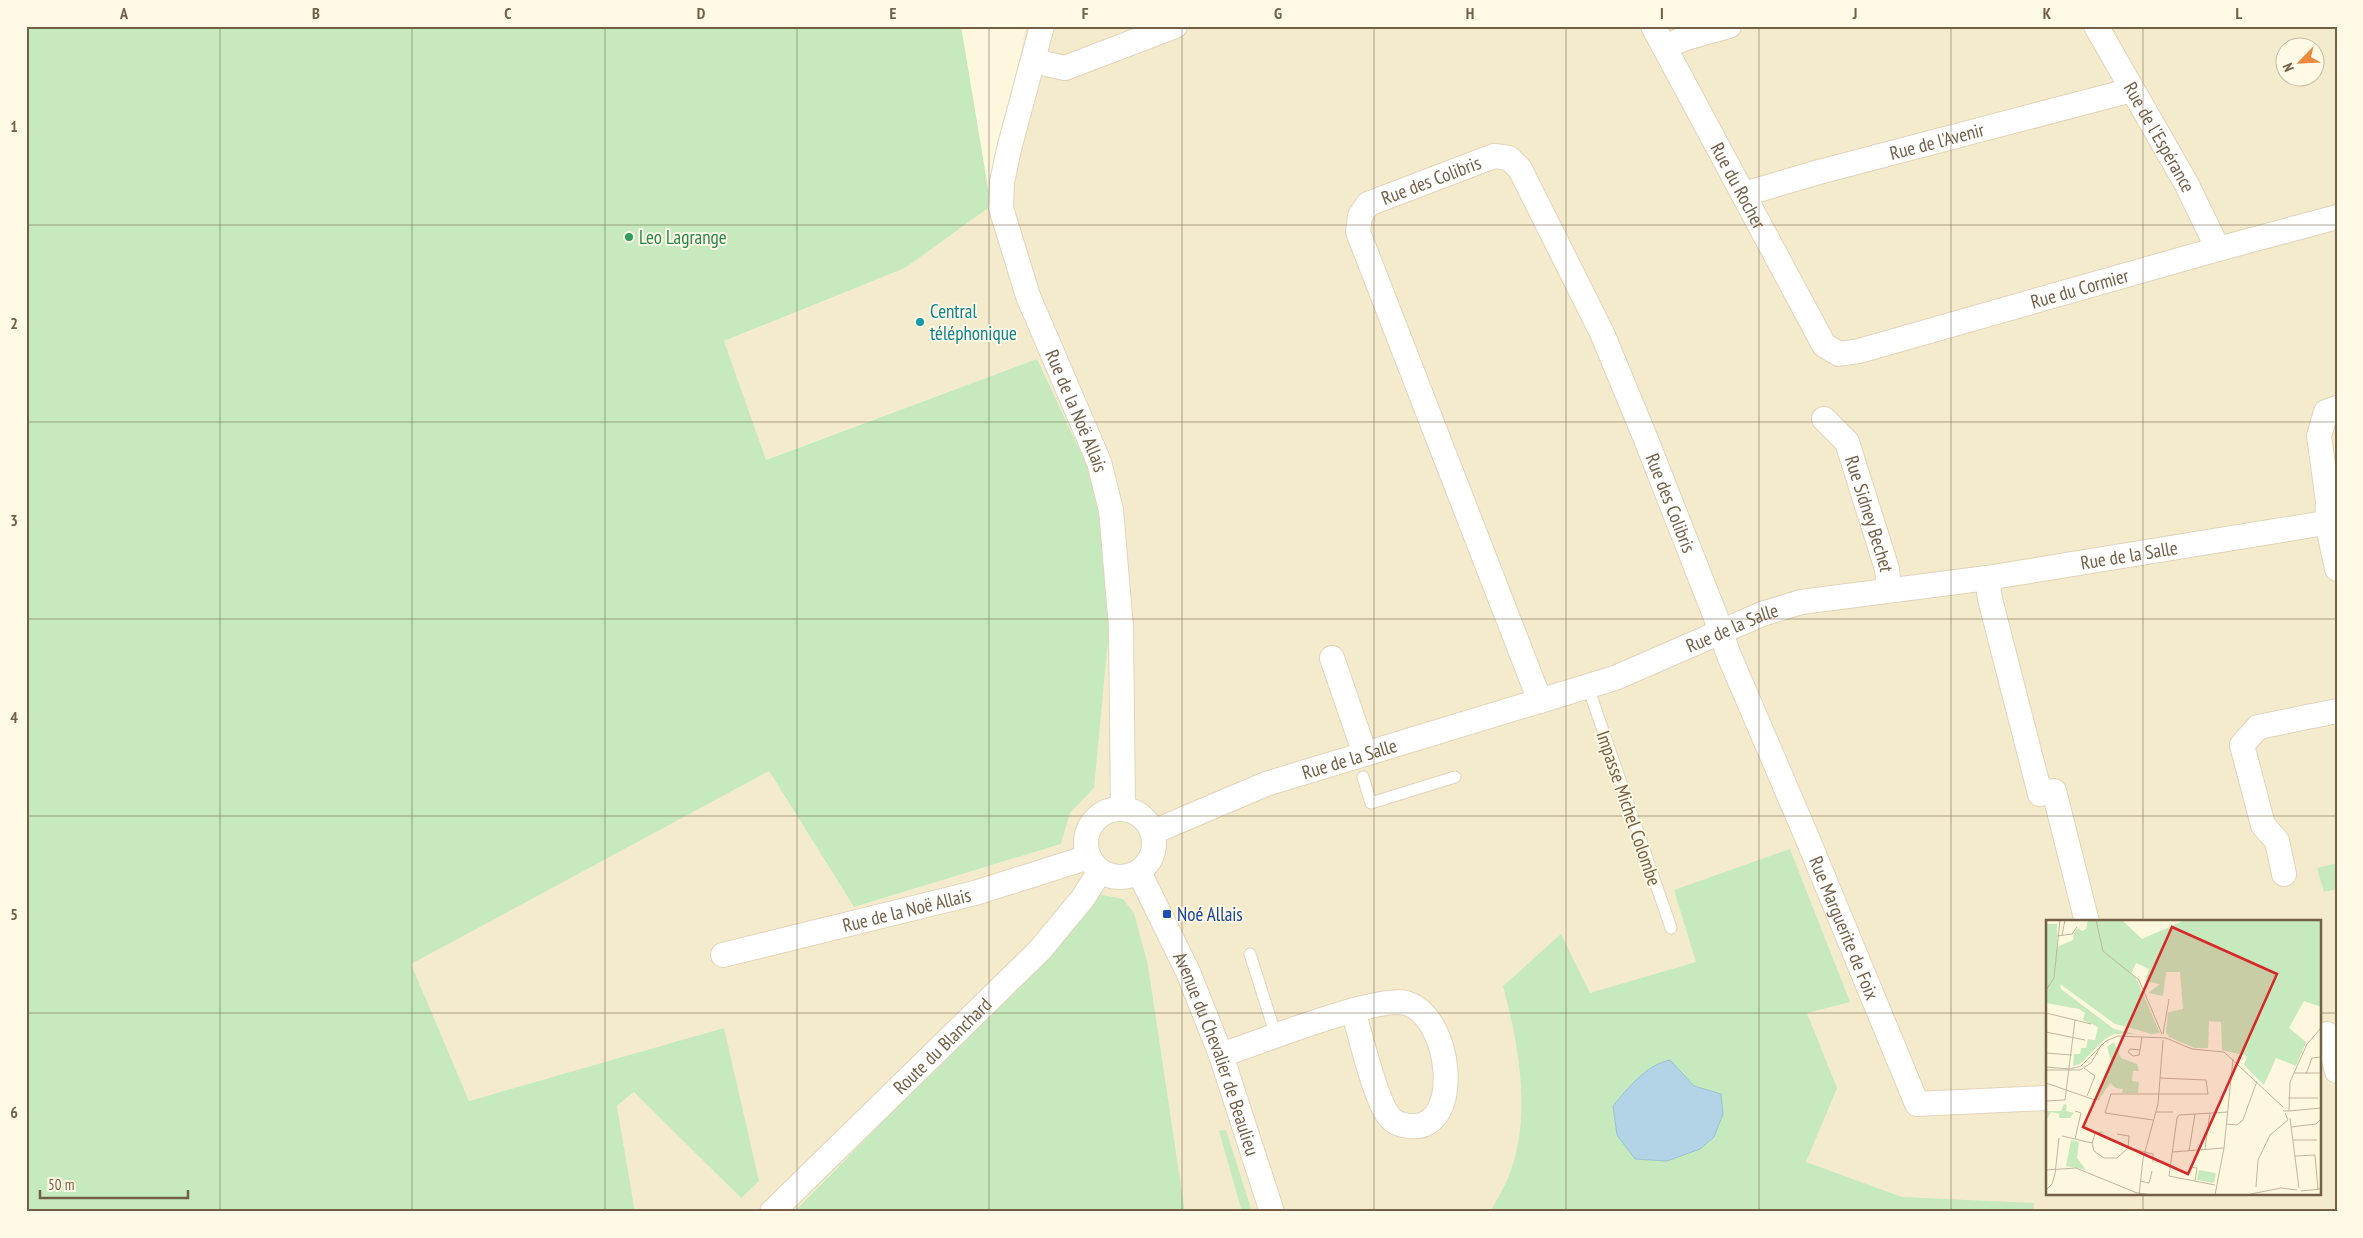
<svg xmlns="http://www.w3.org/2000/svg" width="2363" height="1238" font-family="'PT Sans Narrow',sans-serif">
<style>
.residential{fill:#f4ebcc;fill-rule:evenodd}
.green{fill:#c6eabd}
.water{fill:#b3d4e6;stroke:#99c1d8}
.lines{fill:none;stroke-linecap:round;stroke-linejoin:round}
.service-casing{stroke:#e1d4ba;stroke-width:13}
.minor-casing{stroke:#e1d4ba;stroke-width:26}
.service{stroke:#fff;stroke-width:11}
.minor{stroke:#fff;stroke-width:24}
.grid{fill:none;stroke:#735f46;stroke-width:1;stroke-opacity:0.55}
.leisure-dot{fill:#2e9e5b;stroke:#fffae5;stroke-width:2}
.culture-dot{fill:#0f9aa8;stroke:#fffae5;stroke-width:2}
.transit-dot{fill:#1a4fb4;stroke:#fffae5;stroke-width:2}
.labels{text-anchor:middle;stroke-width:4;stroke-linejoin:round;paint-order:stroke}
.street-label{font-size:19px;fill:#735f46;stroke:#fffae5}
.leisure-label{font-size:19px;fill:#27864d;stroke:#fffae5;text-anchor:start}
.culture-label{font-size:19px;fill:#0d838f;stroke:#fffae5;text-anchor:start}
.transit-label{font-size:19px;fill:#164399;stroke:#fffae5;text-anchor:start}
.inset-road{fill:none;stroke:#c2b59c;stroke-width:1}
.view{fill:#d62828;fill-opacity:0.15;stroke:#d62828;stroke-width:2.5}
.inset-edge{fill:none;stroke:#735f46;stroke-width:2.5}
.neatline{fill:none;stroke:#735f46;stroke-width:2}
.grid-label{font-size:16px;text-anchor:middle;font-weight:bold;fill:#735f46}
</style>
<rect width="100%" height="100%" fill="#fdf7de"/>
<path class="residential" d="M 1026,26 L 2337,26 L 2337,1212 L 1185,1212 L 1148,965 L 1053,948 L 794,1212 L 635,1212 L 617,1106 L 635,1092 L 741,1198 L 724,1029 L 469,1101 L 410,964 L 769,771 L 854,907 L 1061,844 L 1070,813 L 1094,788 L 1037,359 L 765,460 L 724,341 L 905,268 L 991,206 ZM 2286,48 L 2316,48 L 2316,78 L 2286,78 ZM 2047,922 L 2319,922 L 2319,1194 L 2047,1194 Z"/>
<path class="green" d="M 26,26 L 961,26 L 991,206 L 905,268 L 724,341 L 766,460 L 1037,359 L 1096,485 L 1109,630 L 1094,788 L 1070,813 L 1061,844 L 854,907 L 769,771 L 411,964 L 469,1101 L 724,1028 L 759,1181 L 741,1198 L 634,1092 L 617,1106 L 635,1212 L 26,1212 Z
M 1790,849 L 1850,1002 L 1807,1013 L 1837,1088 L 1806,1162 L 1902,1197 L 2034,1203 L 2033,1212 L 1490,1212 C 1498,1198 1507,1183 1512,1167 C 1531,1112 1518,1041 1503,986 L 1561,934 L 1590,993 L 1696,962 L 1674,890 Z
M 2337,863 L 2337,889 L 2324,892 L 2317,868 Z
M 1097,894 L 1123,899 L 1134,913 L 1148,965 L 1185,1212 L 794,1212 L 1053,948 Z
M 1226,1130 L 1252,1212 L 1242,1212 L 1219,1131 Z"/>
<path class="water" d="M 1670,1060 L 1694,1086 L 1721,1094 L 1723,1114 L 1714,1137 L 1700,1149 L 1667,1161 L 1635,1159 L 1617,1135 L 1613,1106 C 1628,1088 1646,1065 1670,1060 Z"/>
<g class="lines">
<defs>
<path id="service" d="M 1588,687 L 1671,928
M 1363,777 L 1371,803 L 1455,777
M 1250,954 L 1276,1036"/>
<g id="minor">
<path id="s1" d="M 1042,26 L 1009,149 L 1002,182 L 1001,208 L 1028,296 L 1099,462 L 1111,510 L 1121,627 L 1123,808"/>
<path id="s2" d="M 1653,26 L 1824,345 L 1839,354 L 1859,351 L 2218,249 L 2337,217"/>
<path id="s3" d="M 2096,26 L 2186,183 L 2218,249"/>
<path d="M 1664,47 L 1686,38 L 1729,26"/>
<path d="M 1033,61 L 1065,68 L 1175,26"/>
<path id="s4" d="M 1744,194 L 1819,172 L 2132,90"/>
<path d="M 2337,408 L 2326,412 L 2319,436 L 2328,501 L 2327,522 L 2337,569"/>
<path id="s5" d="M 1824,419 L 1847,442 L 1887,569 L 1889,590"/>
<path d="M 1987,578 L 1990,599 L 2040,794 L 2054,791 L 2087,922"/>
<path d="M 1332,658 L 1365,754"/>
<path id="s6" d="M 1540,701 L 1358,232 L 1360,216 L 1368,204 L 1494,156 L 1509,158 L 1520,169 L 1602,333 L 1645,437 L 1715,615 L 1728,653 L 1806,835 L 1917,1104 L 2047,1098"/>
<circle cx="1120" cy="843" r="34"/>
<path id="s7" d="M 1153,832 L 1266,784 L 1615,678 L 1762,614 L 1801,602 L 1987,578 L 2337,521"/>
<path id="s8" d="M 1139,872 L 1188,972 L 1221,1055 L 1272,1212"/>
<path d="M 2284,874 L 2277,841 L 2263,825 L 2242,745 L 2258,727 L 2337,711"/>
<path id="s9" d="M 723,955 L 975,893 L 1089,857"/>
<path d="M 2327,1034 L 2337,1071"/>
<path d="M 1221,1055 C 1255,1044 1377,995 1406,1003 C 1453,1017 1463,1132 1410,1126 C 1400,1125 1394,1123 1388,1115 C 1375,1098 1360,1034 1353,1010"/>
<path id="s10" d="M 772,1212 L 1040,950 L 1083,898 L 1100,871"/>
</g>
</defs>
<use href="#service" class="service-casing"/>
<use href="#minor" class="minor-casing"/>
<use href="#service" class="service"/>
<use href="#minor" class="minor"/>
</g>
<path class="grid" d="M 220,26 L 220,1212M 412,26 L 412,1212M 605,26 L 605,1212M 797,26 L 797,1212M 989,26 L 989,1212M 1182,26 L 1182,1212M 1374,26 L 1374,1212M 1566,26 L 1566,1212M 1759,26 L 1759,1212M 1951,26 L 1951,1212M 2143,26 L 2143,922M 26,225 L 2337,225M 26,422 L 2337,422M 26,619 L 2337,619M 26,816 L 2337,816M 26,1013 L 2047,1013M 2319,1013 L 2337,1013M 2143,1194 L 2143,1212"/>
<circle class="leisure-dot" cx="629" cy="237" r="5"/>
<circle class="culture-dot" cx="920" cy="322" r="5"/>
<rect class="transit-dot" x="1162" y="909" width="10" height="10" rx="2.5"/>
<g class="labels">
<g class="street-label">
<text dy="7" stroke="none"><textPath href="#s3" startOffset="128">Rue de l'Espérance</textPath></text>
<text dy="7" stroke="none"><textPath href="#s4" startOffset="200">Rue de l'Avenir</textPath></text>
<text dy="7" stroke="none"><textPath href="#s6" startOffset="601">Rue des Colibris</textPath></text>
<text dy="7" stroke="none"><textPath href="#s2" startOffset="181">Rue du Rocher</textPath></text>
<text dy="7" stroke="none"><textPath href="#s2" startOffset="629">Rue du Cormier</textPath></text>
<text dy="7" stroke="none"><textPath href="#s1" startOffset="404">Rue de la Noë Allais</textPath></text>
<text dy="7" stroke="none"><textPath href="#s6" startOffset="1066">Rue des Colibris</textPath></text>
<text dy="7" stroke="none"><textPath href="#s5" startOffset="108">Rue Sidney Bechet</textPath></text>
<text dy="7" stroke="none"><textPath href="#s7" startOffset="1020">Rue de la Salle</textPath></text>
<text dy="7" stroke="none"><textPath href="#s7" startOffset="615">Rue de la Salle</textPath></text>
<text dy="7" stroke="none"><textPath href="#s7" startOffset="210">Rue de la Salle</textPath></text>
<text transform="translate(1629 808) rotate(71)" y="7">Impasse Michel Colombe</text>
<text dy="7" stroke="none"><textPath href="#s9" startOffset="189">Rue de la Noë Allais</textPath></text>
<text dy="7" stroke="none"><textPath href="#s6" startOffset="1525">Rue Marguerite de Foix</textPath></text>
<text dy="7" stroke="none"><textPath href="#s10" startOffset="238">Route du Blanchard</textPath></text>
<text dy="7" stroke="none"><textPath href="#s8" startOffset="198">Avenue du Chevalier de Beaulieu</textPath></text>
</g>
<g class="leisure-label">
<text x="639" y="244">Leo Lagrange</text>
</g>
<g class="culture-label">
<text x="930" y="318">Central<tspan x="930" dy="22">téléphonique</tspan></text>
</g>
<g class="transit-label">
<text x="1177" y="921">Noé Allais</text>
</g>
</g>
<g transform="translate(2046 920)">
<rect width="275" height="275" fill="#fdf7de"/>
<path d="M 42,0 L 76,0 L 96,19 L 139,0 L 275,0 L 275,87 L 258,81 L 243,108 L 260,122 L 250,146 L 230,138 L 218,165 L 198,145 L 201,136 L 176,130 L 175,102 L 163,101 L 162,128 L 149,128 L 123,117 L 120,112 L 122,92 L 137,89 L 134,52 L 120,52 L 117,76 L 102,73 L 114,64 L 99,61 L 103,49 L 90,43 L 85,54 L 90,58 L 114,113 L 106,114 L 69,104 L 14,64 L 15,69 L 68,109 L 89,114 L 68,114 L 59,119 L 34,144 L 27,146 L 28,134 L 34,134 L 35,128 L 40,128 L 42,119 L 49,120 L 52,107 L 37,100 L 39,93 L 33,89 L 0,83 L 0,4 L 11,4 L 11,27 L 27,20 L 28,13 L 32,8 L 36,11 L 40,9 ZM 68,122 L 75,138 L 91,144 L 93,151 L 87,151 L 86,161 L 93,162 L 92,173 L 76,173 L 77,169 L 70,168 L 64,163 L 52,181 L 49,179 L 66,144 L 61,127 ZM 18,184 L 21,185 L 20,191 L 28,193 L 24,198 L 13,198 L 13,194 L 5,192 L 0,201 L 0,191 L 15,191 ZM 25,220 L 33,222 L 31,238 L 40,250 L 20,246 ZM 153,250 L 170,253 L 168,263 L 151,260 Z" fill="#c6eabd"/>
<path class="inset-road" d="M 50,0 L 57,31 L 93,60 L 116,114M 16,15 L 19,0M 11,16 L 26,14 L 31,7M 0,70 L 8,58 L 14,0M 0,93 L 29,100 L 19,180 L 0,181M 29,100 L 45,104M 0,112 L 39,120M 117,114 L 123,79M 94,130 L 84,129 L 82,132 L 87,136 L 93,135 L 94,130 L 96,117M 0,133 L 26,135M 0,147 L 24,149 L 35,146 L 60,121 L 72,116 L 120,118 L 146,129 L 178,132 L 237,187M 38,148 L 49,156 L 41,176M 0,150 L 34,150 L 45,143 L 56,124M 248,153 L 275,153M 260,154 L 266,138 L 275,137M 0,163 L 49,180M 242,178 L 272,178M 237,191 L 243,191 L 244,162 L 261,124 L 275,108M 243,191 L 275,188M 110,192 L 127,192M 244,198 L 253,268M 107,200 L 59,193 L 65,174 L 162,174 L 160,160 L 114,158M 180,204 L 191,205 L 197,200 L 211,161M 245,207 L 270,204 L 275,199M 71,214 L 83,216 L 82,228M 16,216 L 46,223 L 48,231 L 58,238 L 71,238 L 82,228 L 107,234 L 107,242M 29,219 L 35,193 L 29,191M 247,220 L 271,220M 46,223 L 49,214 L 56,212M 159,229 L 164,193M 143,231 L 149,194M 126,232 L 178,228M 249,236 L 269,235 L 272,270M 144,247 L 151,248 L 149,261M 0,250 L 30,248 L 91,273 L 107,275M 94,261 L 103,263 L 106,251M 169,265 L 123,256 L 131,198 L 133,195 L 182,192M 210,267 L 212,240 L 224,215 L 242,200 L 239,193M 0,270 L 6,264 L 9,254 L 13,218M 255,271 L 275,269M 93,275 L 97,239 L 112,184 L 117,120M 169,275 L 178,228 L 187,139M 200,275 L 235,268 L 251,270"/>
<path class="view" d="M 126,7 L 231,54 L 142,254 L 37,207 Z"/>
<rect width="275" height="275" class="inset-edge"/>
</g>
<rect width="2363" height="1238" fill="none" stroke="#fffae5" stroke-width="55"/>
<g transform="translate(2300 62) rotate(246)"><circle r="24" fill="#fffae5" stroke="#c7bca5"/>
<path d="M0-4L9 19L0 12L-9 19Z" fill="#eb893e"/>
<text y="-8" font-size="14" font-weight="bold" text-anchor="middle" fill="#735f46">N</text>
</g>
<path d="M40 1190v8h148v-8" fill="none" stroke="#735f46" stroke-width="2.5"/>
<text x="48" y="1190" font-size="15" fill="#735f46" stroke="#fffae5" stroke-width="4" paint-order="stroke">50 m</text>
<rect x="28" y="28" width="2308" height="1182" class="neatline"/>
<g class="grid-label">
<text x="124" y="19">A</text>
<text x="316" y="19">B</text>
<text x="508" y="19">C</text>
<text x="701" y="19">D</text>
<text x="893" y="19">E</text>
<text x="1085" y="19">F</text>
<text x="1278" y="19">G</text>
<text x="1470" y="19">H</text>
<text x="1662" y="19">I</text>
<text x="1855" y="19">J</text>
<text x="2047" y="19">K</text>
<text x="2239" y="19">L</text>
<text x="14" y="132">1</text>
<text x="14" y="329">2</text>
<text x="14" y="526">3</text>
<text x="14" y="723">4</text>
<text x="14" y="920">5</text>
<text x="14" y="1118">6</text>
</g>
</svg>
